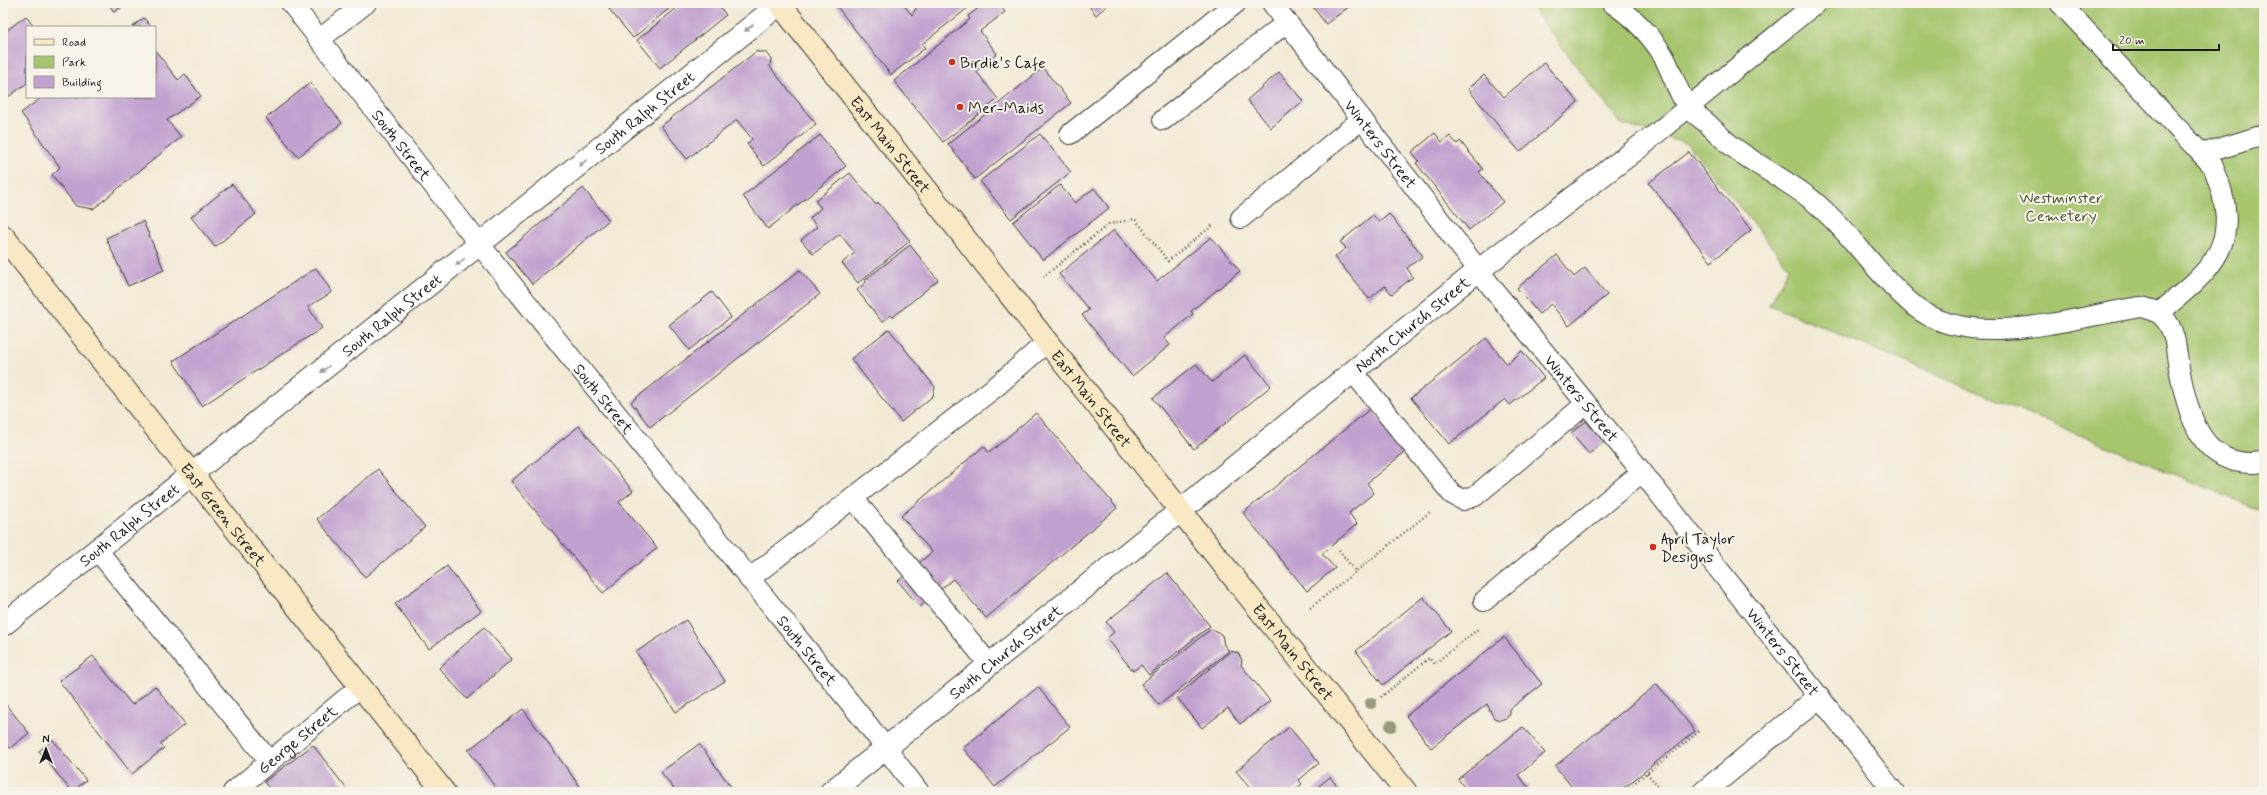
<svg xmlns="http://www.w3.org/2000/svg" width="2267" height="795" font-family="Mynerve,sans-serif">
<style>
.green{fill:#a6c66e;stroke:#617145}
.building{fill:#c1a1d0}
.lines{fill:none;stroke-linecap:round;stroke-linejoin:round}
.lane-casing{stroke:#3c3b38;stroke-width:22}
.street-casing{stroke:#3c3b38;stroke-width:24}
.secondary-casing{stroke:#3c3b38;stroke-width:24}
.path{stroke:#3c3b38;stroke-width:2.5;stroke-dasharray:1 3;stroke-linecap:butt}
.lane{stroke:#fff;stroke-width:20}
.street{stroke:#fff;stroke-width:22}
.secondary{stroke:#f8e8c3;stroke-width:22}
.tree{fill:#979a7f}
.oneway{fill:#999}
.poi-dot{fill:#c8321e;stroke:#f7f3e8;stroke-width:1.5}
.labels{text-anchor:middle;stroke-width:4;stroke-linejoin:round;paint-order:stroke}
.poi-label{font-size:16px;fill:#1c1c1c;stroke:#f7f3e8;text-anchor:start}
.street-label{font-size:16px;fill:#1c1c1c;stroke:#f7f3e8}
.park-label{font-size:16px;fill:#4c5839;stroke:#f7f3e8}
</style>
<rect width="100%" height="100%" fill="#f7f3e8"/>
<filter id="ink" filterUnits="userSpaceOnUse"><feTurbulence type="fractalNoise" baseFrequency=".025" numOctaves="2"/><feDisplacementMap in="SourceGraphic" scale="8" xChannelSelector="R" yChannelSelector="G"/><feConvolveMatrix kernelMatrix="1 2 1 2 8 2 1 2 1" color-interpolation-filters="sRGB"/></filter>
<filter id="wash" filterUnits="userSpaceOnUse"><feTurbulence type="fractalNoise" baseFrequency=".012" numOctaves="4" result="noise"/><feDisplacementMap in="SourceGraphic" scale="16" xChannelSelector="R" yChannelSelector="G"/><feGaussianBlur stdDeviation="0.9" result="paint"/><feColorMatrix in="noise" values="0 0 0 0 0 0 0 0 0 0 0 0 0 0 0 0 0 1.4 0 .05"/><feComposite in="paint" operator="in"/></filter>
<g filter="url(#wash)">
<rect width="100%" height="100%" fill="#f2ead4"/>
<path class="green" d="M 1528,3 L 2264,3 L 2264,512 L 1769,305 L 1789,268 L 1688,144 L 1621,124 Z"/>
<g id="blocks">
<path class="building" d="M 108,3 L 128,3 L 114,12 Z
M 617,3 L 676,3 L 633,38 L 609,9 Z
M 683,3 L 717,3 L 726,15 L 660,68 L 637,40 Z
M 834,3 L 902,3 L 912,15 L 919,3 L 974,3 L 922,44 L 925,48 L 891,75 Z
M 985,3 L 997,3 L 1005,12 L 980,31 L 997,54 L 976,71 L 998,99 L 943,142 L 894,81 L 970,19 L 968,16 Z
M 1087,3 L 1110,3 L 1096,15 Z
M 1310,3 L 1354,3 L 1326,24 Z
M 26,16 L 34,27 L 27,27 L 27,83 L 4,100 L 3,33 Z
M 144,18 L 151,27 L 132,27 Z
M 155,50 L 178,80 L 185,74 L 201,96 L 167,120 L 181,137 L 93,209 L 76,206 L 52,175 L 60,167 L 21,113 L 42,97 L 155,97 Z
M 757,51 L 757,52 L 765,52 L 771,59 L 770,67 L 816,124 L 764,166 L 747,144 L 752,139 L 737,120 L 687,159 L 661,126 Z
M 1544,63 L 1578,102 L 1520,152 L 1468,89 L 1484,75 L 1504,97 Z
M 1043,68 L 1071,103 L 975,179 L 948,144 Z
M 1279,72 L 1303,101 L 1271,128 L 1247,100 Z
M 310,83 L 342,123 L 298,157 L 266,118 Z
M 1435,133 L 1442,142 L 1450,136 L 1457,144 L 1460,141 L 1483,169 L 1479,172 L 1503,202 L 1469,230 L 1416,163 L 1419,161 L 1412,152 Z
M 1040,134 L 1071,172 L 1011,219 L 980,181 Z
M 820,135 L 846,166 L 768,229 L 743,196 Z
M 1689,152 L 1751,230 L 1711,262 L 1649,183 Z
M 850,173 L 876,205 L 878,202 L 910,241 L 858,283 L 842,263 L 855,253 L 840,234 L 813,254 L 801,240 L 817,227 L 810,218 L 821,208 L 815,201 Z
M 232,184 L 256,214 L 215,247 L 191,217 Z
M 1060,185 L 1075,203 L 1094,188 L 1109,208 L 1043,260 L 1013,222 Z
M 583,188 L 609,220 L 532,284 L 506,252 Z
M 1389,214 L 1423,256 L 1407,268 L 1413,277 L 1392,294 L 1385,286 L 1369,299 L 1335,257 L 1346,248 L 1340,242 L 1373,215 L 1379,222 Z
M 143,221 L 164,270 L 128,286 L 106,238 Z
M 1114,230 L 1157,281 L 1211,237 L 1240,271 L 1191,311 L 1193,314 L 1164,338 L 1170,345 L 1132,376 L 1082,315 L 1089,310 L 1059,274 Z
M 910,245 L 938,280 L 893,317 L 891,315 L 882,322 L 857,290 L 866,282 L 865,280 Z
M 1557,255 L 1574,277 L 1585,268 L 1607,295 L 1569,326 L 1551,304 L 1539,314 L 1517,288 Z
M 316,268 L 332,292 L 308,307 L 322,328 L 202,406 L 173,361 Z
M 800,270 L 820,294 L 650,427 L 631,402 Z
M 712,292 L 731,317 L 689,350 L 669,325 Z
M 889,329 L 935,387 L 933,396 L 901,422 L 851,359 Z
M 1486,338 L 1507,364 L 1522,351 L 1544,378 L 1510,405 L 1505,399 L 1449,444 L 1411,398 Z
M 1245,355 L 1271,386 L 1194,449 L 1153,398 L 1196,364 L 1212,382 Z
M 1371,408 L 1406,451 L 1367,483 L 1374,493 L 1349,513 L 1357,524 L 1322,554 L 1335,568 L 1307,591 L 1243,513 Z
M 1036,413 L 1117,508 L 986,618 L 953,579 L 920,607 L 898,581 L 932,552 L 901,516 L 984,446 L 989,453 Z
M 1586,421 L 1604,442 L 1589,454 L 1571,433 Z
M 579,426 L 633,491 L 619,502 L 657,548 L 603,593 L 511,481 Z
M 378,469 L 425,527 L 365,577 L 317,519 Z
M 447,566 L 481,611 L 429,649 L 395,604 Z
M 1167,573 L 1210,626 L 1149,675 L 1141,665 L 1133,671 L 1107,638 L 1114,632 L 1106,622 Z
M 1423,597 L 1451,631 L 1383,685 L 1356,651 Z
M 686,620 L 725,681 L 676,712 L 636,652 Z
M 484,627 L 512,659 L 467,699 L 439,668 Z
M 1211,629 L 1222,635 L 1224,645 L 1229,651 L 1159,705 L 1141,684 Z
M 1504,637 L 1542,684 L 1510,709 L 1510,715 L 1506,718 L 1500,720 L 1494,718 L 1487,704 L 1431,748 L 1406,716 Z
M 1231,651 L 1238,653 L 1242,660 L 1241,665 L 1270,701 L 1240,724 L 1228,708 L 1202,728 L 1176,696 Z
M 93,656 L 132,705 L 155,686 L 185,724 L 160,744 L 164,748 L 132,774 L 59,681 Z
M 1657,684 L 1695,731 L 1619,792 L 1576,792 L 1555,766 Z
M 1038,687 L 1070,727 L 995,787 L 963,748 Z
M 3,701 L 29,733 L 10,748 L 3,741 Z
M 523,709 L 584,792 L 499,792 L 468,750 Z
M 1289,727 L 1319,763 L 1299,780 L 1302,784 L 1292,792 L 1254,792 L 1236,771 Z
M 1523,727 L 1545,753 L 1518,775 L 1529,788 L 1524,792 L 1468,792 L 1458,779 Z
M 53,740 L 86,780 L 72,792 L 39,751 Z
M 699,744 L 735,792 L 676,792 L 661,772 Z
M 313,745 L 349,792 L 272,792 L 264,782 Z
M 1330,777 L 1342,792 L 1311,792 Z"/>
</g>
</g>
<g filter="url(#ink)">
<use href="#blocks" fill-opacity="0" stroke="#3c3b38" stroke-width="1"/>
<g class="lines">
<defs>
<g id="lane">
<path id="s1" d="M 291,3 L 480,245 L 868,725 L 919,792"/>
<path id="s2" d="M 1272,3 L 1497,294 L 1642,472 L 1894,792"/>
<path d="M 1612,3 C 1633,17 1650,34 1663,55 C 1672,71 1677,92 1688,107 C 1693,113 1702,119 1708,124 C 1716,132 1724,140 1733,147 C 1758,166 1786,180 1811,199 C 1850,231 1875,273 1913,305 C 1970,353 2076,316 2141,307 C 2150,309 2159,311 2165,319 C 2175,331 2176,348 2178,363 C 2188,413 2199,471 2264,462"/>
<path d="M 2060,3 L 2213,166 C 2244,243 2216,266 2159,313"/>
<path d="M 320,39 L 366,3"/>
<path d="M 1163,120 L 1287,22"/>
<path d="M 1070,134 L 1236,3"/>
<path d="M 1647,141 L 1816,3"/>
<path d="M 2202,154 L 2264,135"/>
<path d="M 1241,218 L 1362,119"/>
<path d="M 1353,372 L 1452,494 L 1463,500 L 1475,496 L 1586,404"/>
<path d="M 853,498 L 989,664"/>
<path d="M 98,551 L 270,762"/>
<path d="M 749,579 L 999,384 L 1047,342"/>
<path d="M 1484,601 L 1642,472"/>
<path id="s3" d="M 233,792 L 361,686"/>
</g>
<g id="street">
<path id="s4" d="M 3,625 L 781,3"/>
<path id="s5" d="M 831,792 L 1479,270 L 1647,141"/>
<path d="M 1704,792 L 1819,697"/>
</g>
<g id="secondary">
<path id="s6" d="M 779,3 L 1202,538 L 1406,792"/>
<path id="s7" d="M 3,236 L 444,792"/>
</g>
</defs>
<use href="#lane" class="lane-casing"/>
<use href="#street" class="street-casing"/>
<use href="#secondary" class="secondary-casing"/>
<path class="path" d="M 1043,277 L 1109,224 L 1135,219 L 1168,261 L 1213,225
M 1339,550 L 1356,572
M 1310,608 L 1430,512
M 1381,697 L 1429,658 L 1434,664 L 1478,629
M 1647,773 L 1662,792
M 1623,792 L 1700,731"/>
<use href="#lane" class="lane"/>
<use href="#street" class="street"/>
<use href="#secondary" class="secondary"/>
</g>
<g class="tree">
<circle cx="1371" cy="703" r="6"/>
<circle cx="1391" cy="726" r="6"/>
</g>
<defs><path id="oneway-solid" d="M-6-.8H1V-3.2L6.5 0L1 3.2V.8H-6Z"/></defs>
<g class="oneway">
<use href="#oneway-solid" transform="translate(749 28) rotate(141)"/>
<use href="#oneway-solid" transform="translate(583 163) rotate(141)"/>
<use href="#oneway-solid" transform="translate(460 262) rotate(142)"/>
<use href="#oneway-solid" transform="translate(325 369) rotate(142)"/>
</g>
</g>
<g class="poi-dot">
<circle cx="952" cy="62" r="4"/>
<circle cx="960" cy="107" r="4"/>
<circle cx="1653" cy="547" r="4"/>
</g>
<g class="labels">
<g class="poi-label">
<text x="960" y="68">Birdie's Cafe</text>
<text x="968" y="113">Mer-Maids</text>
<text x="1661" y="544">April Taylor<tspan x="1661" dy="18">Designs</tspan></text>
</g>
<g class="street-label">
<text dy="6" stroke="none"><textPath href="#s4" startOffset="821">South Ralph Street</textPath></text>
<text dy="6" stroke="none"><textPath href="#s6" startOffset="180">East Main Street</textPath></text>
<text dy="6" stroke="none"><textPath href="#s2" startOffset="178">Winters Street</textPath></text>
<text dy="6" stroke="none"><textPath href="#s1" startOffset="180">South Street</textPath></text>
<text dy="6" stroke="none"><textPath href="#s4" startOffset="497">South Ralph Street</textPath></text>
<text dy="6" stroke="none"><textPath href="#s5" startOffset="746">North Church Street</textPath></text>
<text dy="6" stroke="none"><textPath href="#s6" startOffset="504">East Main Street</textPath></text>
<text dy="6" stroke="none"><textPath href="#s2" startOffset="502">Winters Street</textPath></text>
<text dy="6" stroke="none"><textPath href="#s1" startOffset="504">South Street</textPath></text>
<text dy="6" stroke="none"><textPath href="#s7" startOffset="355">East Green Street</textPath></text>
<text dy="6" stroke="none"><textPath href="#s4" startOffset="161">South Ralph Street</textPath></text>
<text dy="6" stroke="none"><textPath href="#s1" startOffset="828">South Street</textPath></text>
<text dy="6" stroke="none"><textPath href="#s5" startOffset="224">South Church Street</textPath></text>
<text dy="6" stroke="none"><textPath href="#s6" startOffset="828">East Main Street</textPath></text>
<text dy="6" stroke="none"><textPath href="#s2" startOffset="826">Winters Street</textPath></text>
<text dy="6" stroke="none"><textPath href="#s3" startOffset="83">George Street</textPath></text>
</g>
<g class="park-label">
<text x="2061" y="203">Westminster<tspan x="2061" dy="18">Cemetery</tspan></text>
</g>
</g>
<rect width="2267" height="795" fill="none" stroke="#f7f3e8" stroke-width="16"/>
<rect x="26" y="26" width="130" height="72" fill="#f7f3e8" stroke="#9f9d96"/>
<rect x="34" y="39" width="20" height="6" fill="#f8e8c3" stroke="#9f9d96"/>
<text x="62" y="46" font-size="12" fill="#1c1c1c">Road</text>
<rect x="34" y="56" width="20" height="12" fill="#a6c66e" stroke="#9f9d96"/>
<text x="62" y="66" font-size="12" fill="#1c1c1c">Park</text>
<rect x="34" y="76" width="20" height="12" fill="#c1a1d0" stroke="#9f9d96"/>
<text x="62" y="86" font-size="12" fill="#1c1c1c">Building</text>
<g transform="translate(46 749)" stroke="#f7f3e8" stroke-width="3" paint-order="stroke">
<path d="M0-3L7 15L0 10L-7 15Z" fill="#1c1c1c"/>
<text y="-6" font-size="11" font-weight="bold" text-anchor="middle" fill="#1c1c1c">N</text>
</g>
<path d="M2113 44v6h106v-6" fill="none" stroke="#1c1c1c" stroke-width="2"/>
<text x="2119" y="44" font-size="12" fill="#1c1c1c" stroke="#f7f3e8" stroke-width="3" paint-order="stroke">20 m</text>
</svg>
